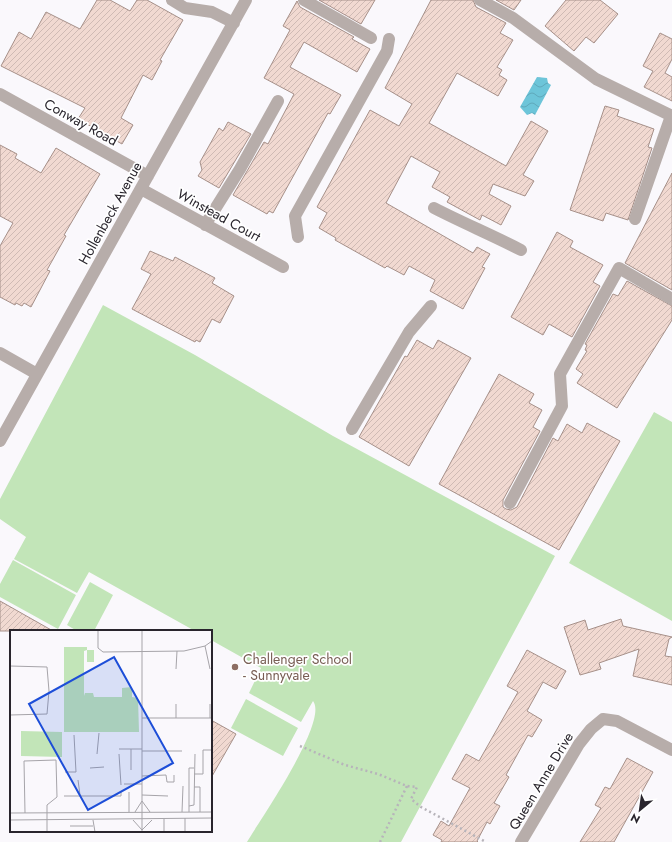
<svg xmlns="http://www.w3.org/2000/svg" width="672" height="842" font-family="Jost,sans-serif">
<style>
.park{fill:#c2e5b8}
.water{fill:url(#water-waves)}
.building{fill:url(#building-hatch);stroke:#a69089}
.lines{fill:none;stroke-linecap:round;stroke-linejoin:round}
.path{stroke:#b7b4ba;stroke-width:2.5;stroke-dasharray:2 3;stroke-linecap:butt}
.minor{stroke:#b7adaa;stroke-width:12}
.education-dot{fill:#8d6e63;stroke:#fff;stroke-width:1.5}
.labels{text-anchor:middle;stroke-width:3.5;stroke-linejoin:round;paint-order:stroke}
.street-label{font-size:14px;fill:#29252d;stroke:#fff}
.education-label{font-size:14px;fill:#785e54;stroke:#fff;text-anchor:start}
.inset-road{fill:none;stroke:#a6a4a9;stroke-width:1}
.view{fill:#1d4ed8;fill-opacity:0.15;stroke:#1d4ed8;stroke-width:2}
.inset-edge{fill:none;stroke:#29252d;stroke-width:2}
</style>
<defs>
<pattern id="water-waves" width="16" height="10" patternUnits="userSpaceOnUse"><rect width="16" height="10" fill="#6dc5d9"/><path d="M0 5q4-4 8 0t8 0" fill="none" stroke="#5ea9bb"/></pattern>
<pattern id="building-hatch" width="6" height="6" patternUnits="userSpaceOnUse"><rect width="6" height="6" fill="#f1d9d1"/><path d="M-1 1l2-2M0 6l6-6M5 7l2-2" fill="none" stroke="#cfbab4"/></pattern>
</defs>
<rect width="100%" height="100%" fill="#faf8fc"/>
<path class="park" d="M 103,305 L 195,355 L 333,436 L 555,556 L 401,842 L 247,842 C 260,820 329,721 313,701 L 301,722 L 249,693 L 261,668 L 211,640 L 211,631 L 195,631 L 89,572 L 77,593 L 14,559 L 26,537 L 0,519 L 0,499 Z
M 654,412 L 672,422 L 672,621 L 569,563 Z
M 13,560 L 76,595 L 58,629 L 0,597 L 0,584 Z
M 90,582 L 113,595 L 94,631 L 77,631 L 67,625 Z
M 246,699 L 298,728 L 283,756 L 231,728 Z"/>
<path class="water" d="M 537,77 L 547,78 L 548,83 L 551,85 L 535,115 L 532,113 L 527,115 L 520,107 Z"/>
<path class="building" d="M 97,0 L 110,0 L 130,11 L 137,0 L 147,0 L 183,20 L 160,60 L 162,61 L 152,80 L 143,75 L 121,118 L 133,125 L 122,144 L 78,119 L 85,108 L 1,66 L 19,32 L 31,39 L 46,12 L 80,29 Z
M 319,0 L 375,0 L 361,24 Z
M 431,0 L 473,0 L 476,7 L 506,23 L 500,33 L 513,40 L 497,67 L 502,70 L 499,75 L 507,80 L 498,96 L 457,73 L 429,123 L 506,166 L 531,121 L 548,131 L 523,175 L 534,181 L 525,196 L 493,184 L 489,194 L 511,206 L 501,225 L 482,215 L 480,220 L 447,202 L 450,197 L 432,187 L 440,172 L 411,156 L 386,203 L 473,253 L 477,247 L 490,254 L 482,267 L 485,268 L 463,309 L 430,291 L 435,280 L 409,266 L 404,275 L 387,266 L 385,268 L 335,240 L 336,238 L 319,228 L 327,213 L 317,207 L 370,110 L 399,126 L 412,104 L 385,88 Z
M 496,0 L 521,0 L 514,10 Z
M 566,0 L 600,0 L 618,14 L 594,43 L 586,37 L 574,51 L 545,26 Z
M 297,1 L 300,7 L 354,37 L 352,39 L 370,49 L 357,72 L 304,42 L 290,67 L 341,95 L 330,114 L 328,113 L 273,213 L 269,211 L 267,214 L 233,195 L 264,142 L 268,144 L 294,94 L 264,78 L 290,30 L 283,26 Z
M 660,33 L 672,39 L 672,59 L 665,73 L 672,77 L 672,101 L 644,87 L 653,71 L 643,66 Z
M 605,106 L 619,110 L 617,116 L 654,129 L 648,147 L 652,148 L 628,220 L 606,213 L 603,221 L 570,210 Z
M 228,122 L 251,134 L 219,188 L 198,176 L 202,170 L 200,162 L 219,128 L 223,131 Z
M 0,145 L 17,154 L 15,158 L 41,173 L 56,148 L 100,174 L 64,235 L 66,236 L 47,270 L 50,271 L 31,307 L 24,303 L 22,306 L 16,303 L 15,305 L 0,297 L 0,246 L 13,223 L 0,216 Z
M 672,173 L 672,290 L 625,263 Z
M 557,232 L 573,241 L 570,247 L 603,265 L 593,282 L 600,286 L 572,337 L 549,324 L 543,335 L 511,317 Z
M 150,251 L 173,261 L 175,257 L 215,278 L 212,283 L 234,296 L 220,323 L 212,319 L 200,342 L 196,340 L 195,342 L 132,309 L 151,274 L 141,269 Z
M 627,281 L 672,306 L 672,320 L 617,408 L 577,383 L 583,374 L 576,369 L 587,351 L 585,350 L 587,345 L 585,344 L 613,294 L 618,296 Z
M 417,340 L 433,349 L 438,340 L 471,358 L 409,466 L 359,437 L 405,356 L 407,357 Z
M 499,374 L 534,394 L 529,403 L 542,410 L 533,427 L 540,431 L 503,500 L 503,507 L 506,509 L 511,510 L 517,507 L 553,438 L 558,441 L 567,424 L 582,433 L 587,423 L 620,441 L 559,550 L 439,484 Z
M 0,601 L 53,631 L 0,631 Z
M 621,619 L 623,626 L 672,637 L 669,639 L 665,656 L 672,657 L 672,685 L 633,676 L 639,649 L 599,663 L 601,669 L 580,675 L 564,627 L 585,620 L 588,630 Z
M 527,650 L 566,671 L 556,689 L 543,682 L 527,711 L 542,720 L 532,737 L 528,735 L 506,775 L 509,777 L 494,803 L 500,806 L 490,824 L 487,822 L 477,841 L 478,842 L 441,842 L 442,840 L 433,835 L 441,821 L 449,826 L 470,788 L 452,779 L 466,754 L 479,761 L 518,692 L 507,686 Z
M 211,720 L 236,734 L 211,778 Z
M 627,758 L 653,772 L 614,842 L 580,842 L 601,808 L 595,805 L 605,787 L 610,789 Z"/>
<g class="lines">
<path class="path" d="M 300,746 L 345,765 L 378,774 L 407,786 L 417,787 L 411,799 L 421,807 L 486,842
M 380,842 L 407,786"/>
<path class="minor" d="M 172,0 L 185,8 L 212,12 L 234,23
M 304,0 L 371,38
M 480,0 L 513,18 L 596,79 L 672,116
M 0,94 L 148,176
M 141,189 L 283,267
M 434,208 C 463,223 492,235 521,250
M 635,219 L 671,116
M 205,225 L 240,169 L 278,101
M 298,237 L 295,216 L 387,51 L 389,39
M 0,353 L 37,374
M 352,429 L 409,332 L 431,306
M 0,441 L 246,0
M 510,503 L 562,406 L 560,374 L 619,268 L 672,299
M 521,842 L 579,744 L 591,729 L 603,719 L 617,721 L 672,750"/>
</g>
<circle class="education-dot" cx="235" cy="667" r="4"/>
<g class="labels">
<g class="street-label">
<text transform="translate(81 122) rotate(29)" y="5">Conway Road</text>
<text transform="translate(110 213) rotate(-61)" y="5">Hollenbeck Avenue</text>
<text transform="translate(219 215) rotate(29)" y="5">Winstead Court</text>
<text transform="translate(541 781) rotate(-59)" y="5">Queen Anne Drive</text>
</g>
<g class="education-label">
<text x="243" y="664">Challenger School<tspan x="243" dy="16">- Sunnyvale</tspan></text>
</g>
</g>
<g transform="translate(10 630)">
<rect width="202" height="202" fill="#faf8fc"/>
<path d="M 54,17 L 77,17 L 77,20 L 84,20 L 84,32 L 77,32 L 77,20 L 74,21 L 74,66 L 75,63 L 83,63 L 84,67 L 112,67 L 112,58 L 122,57 L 122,67 L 128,68 L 129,102 L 54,102 ZM 11,101 L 52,102 L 52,127 L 11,126 Z" fill="#c2e5b8"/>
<path class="inset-road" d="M 88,0 L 88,18 L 93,22 L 174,21 L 195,16 L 202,11M 195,16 L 200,39M 0,36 L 37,37 L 39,61 L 37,84 L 0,85M 166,39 L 167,21M 166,74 L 166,88M 200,74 L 200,88M 132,88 L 202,88M 109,119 L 132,119M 132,121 L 172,121M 87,124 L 89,103M 109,124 L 111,155M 80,138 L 94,137M 121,140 L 121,119M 55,142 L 66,142 L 64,105M 184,144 L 193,144 L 193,120 L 202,120M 132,146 L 156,145 L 157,152 L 164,152 L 164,145M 68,150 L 70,165M 114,154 L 132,154M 184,157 L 190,157 L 190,182M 132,165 L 158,166M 54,166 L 111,166 L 111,162M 179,176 L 184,175 L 185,124M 119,182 L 119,162M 125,182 L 132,171 L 140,182M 172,182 L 173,156M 179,182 L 179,138 L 184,138M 0,183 L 202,182M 15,183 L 14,131 L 46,130 L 47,167 L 37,175 L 37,202M 154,189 L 154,202M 0,190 L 202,188M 83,190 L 85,202M 123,190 L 132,200 L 142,190M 60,196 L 83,196M 132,202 L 132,0M 175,202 L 175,188"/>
<path class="view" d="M 104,27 L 163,133 L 78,180 L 19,74 Z"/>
<rect width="202" height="202" class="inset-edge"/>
</g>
<g transform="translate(640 810) rotate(209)" stroke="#ffffff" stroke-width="3" paint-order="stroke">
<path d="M0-3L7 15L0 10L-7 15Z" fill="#29252d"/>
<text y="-6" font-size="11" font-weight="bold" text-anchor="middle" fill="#29252d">N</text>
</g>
</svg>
